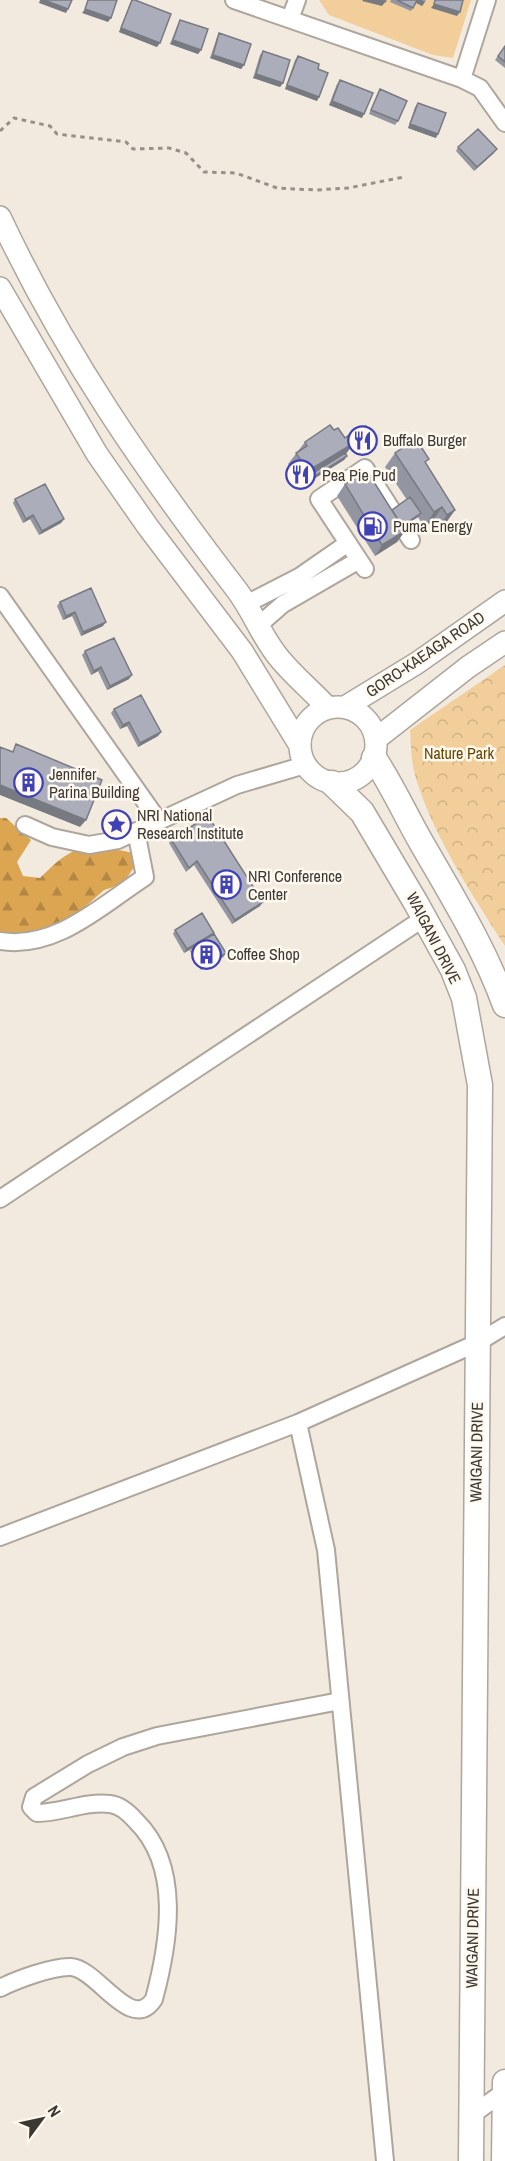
<svg xmlns="http://www.w3.org/2000/svg" width="505" height="2161" font-family="'Archivo Narrow',sans-serif">
<style>
.grass{fill:#f1ce9a}
.forest{fill:url(#forest-firs)}
.park{fill:url(#park-crowns)}
.lines{fill:none;stroke-linecap:round;stroke-linejoin:round}
.minor-casing{stroke:#aea69c;stroke-width:20}
.major-casing{stroke:#aea69c;stroke-width:24}
.highway-casing{stroke:#aea69c;stroke-width:27}
.path{stroke:#969089;stroke-width:3;stroke-dasharray:4.5 4.5;stroke-linecap:butt}
.minor{stroke:#fff;stroke-width:16}
.major{stroke:#fff;stroke-width:21}
.highway{stroke:#fff;stroke-width:24}
.wall{fill:#9396a0}
.shaded-wall{fill:#787a82}
.building{fill:#abaeba;stroke:#787a82;stroke-width:1.5}
.labels{text-anchor:middle;stroke-width:5;stroke-linejoin:round;paint-order:stroke}
.poi-label{font-size:16px;fill:#3b3834;stroke:#fef8ee;text-anchor:start}
.street-label{font-size:16px;fill:#3b3834;stroke:#fef8ee}
.park-label{font-size:16px;fill:#694600;stroke:#fef8ee}
</style>
<defs>
<pattern id="forest-firs" width="22" height="20" patternUnits="userSpaceOnUse" patternTransform="scale(1.5)"><rect width="22" height="20" fill="#dba551"/><path d="M5 1l3.5 6h-7zM16 11l3.5 6h-7z" fill="#b38744"/></pattern>
<pattern id="park-crowns" width="20" height="18" patternUnits="userSpaceOnUse" patternTransform="scale(1.5)"><rect width="20" height="18" fill="#f1ce9a"/><path d="M2 6a3 3 0 1 1 6 0M12 15a3 3 0 1 1 6 0" fill="none" stroke="#d0b285"/></pattern>
</defs>
<rect width="100%" height="100%" fill="#f2eadf"/>
<path class="grass" d="M 319,0 L 471,0 L 453,58 L 433,55 L 329,15 Z"/>
<path class="forest" d="M 0,818 L 6,818 L 31,840 L 17,862 L 23,876 L 40,878 C 50,868 61,857 74,851 C 88,844 118,849 132,853 L 134,867 L 123,884 L 104,890 L 68,922 L 11,949 L 0,941 Z"/>
<path class="park" d="M 505,665 L 505,946 C 472,895 432,834 415,775 C 411,761 411,744 410,730 Z"/>
<g class="lines">
<defs>
<path id="minor" d="M 234,0 L 462,79 L 480,88 L 505,123
M 290,19 L 297,0
M 462,79 L 487,0
M 365,569 L 319,499 L 365,468 L 411,540
M 0,596 L 158,820
M 246,604 L 299,577 L 348,543
M 259,625 L 283,604 L 359,560
M 25,825 L 52,837 L 89,845 L 118,840 L 237,785 L 305,765
M 0,941 C 56,950 102,905 145,877 L 136,831
M 0,1199 L 424,918
M 298,1423 L 326,1550 L 385,2161
M 0,1537 L 298,1423 L 477,1343 L 505,1326
M 0,1988 C 16,1980 53,1966 71,1967 C 98,1969 131,2034 154,1999 C 169,1943 182,1866 136,1821 C 129,1813 120,1805 110,1804 C 85,1801 61,1813 37,1813 L 31,1807 L 34,1797 L 88,1764 L 123,1747 L 157,1736 L 340,1701
M 472,2115 L 505,2091"/>
<path id="major" d="M 0,217 C 63,352 146,472 236,589 C 253,611 262,638 280,659 C 294,676 312,691 328,708
M 0,288 L 97,454 L 148,527 L 242,651 L 299,744
M300 745a38 38 0 1 1 76 0a38 38 0 1 1-76 0Z
M 345,707 L 417,663 L 505,601
M 376,739 L 468,667 L 505,642"/>
<path id="highway" d="M 374,758 C 392,785 405,814 421,842 C 452,896 484,947 505,1005
M 332,783 L 362,812 L 416,903 L 453,970 L 464,998 L 480,1085 L 471,2161
M 504,2161 L 505,2082"/>
</defs>
<use href="#minor" class="minor-casing"/>
<use href="#major" class="major-casing"/>
<use href="#highway" class="highway-casing"/>
<path class="path" d="M 0,131 L 14,118 L 50,126 L 57,134 L 126,142 L 133,149 L 169,148 L 186,153 L 204,172 L 236,173 L 277,188 L 316,190 L 348,188 L 404,177"/>
<use href="#minor" class="minor"/>
<use href="#major" class="major"/>
<use href="#highway" class="highway"/>
</g>
<path class="wall" d="M 132,0 L 157,47 L 119,32 L 130,3 Z
M 391,0 L 426,0 L 422,6 L 416,3 L 411,11 L 390,2 Z
M 180,20 L 201,50 L 198,54 L 170,44 L 178,24 Z
M 219,33 L 244,65 L 241,69 L 210,58 L 217,37 Z
M 505,46 L 505,68 L 495,60 Z
M 263,51 L 283,83 L 280,87 L 253,78 L 260,55 Z
M 298,56 L 318,69 L 317,101 L 285,89 L 295,60 Z
M 340,80 L 362,118 L 329,105 L 337,84 Z
M 380,89 L 398,121 L 395,125 L 369,114 L 378,93 Z
M 418,103 L 436,138 L 408,128 L 415,107 Z
M 458,147 L 494,153 L 474,171 L 456,151 Z
M 355,433 L 374,440 L 372,444 L 367,447 L 365,444 L 359,448 L 352,437 Z
M 305,442 L 346,454 L 347,456 L 344,460 L 304,485 L 302,482 L 300,483 L 288,464 Z
M 395,453 L 426,463 L 455,510 L 445,524 L 437,529 L 432,522 L 424,527 L 418,517 L 402,527 L 405,531 L 397,542 L 375,556 L 337,496 L 345,484 L 392,510 L 407,500 L 385,467 Z
M 15,499 L 64,519 L 61,523 L 39,535 L 30,519 L 23,523 L 13,503 Z
M 60,602 L 103,626 L 81,636 L 72,616 L 63,620 L 57,606 Z
M 85,651 L 129,679 L 107,690 L 98,671 L 91,675 L 82,655 Z
M 114,709 L 161,732 L 158,736 L 138,747 L 127,726 L 120,729 L 111,713 Z
M 171,839 L 260,906 L 232,924 L 194,865 L 186,872 L 169,843 Z
M 175,930 L 214,933 L 212,936 L 226,953 L 223,957 L 201,970 L 190,951 L 192,949 L 184,953 L 173,934 Z"/>
<path class="shaded-wall" d="M 40,0 L 44,0 L 68,9 L 66,13 L 39,3 Z
M 363,0 L 375,0 L 385,2 L 382,6 L 362,1 Z
M 416,0 L 421,0 L 425,2 L 422,6 L 415,2 Z
M 434,4 L 460,12 L 457,16 L 431,8 Z
M 85,9 L 111,18 L 108,22 L 82,13 Z
M 121,28 L 160,43 L 157,47 L 119,32 Z
M 173,40 L 201,50 L 198,54 L 170,44 Z
M 213,55 L 244,65 L 241,69 L 210,58 Z
M 256,74 L 283,83 L 280,87 L 253,78 Z
M 287,85 L 319,97 L 317,101 L 285,89 Z
M 332,101 L 364,114 L 362,118 L 329,105 Z
M 410,124 L 438,134 L 436,138 L 408,128 Z
M 497,149 L 494,153 L 474,171 L 477,167 Z
M 354,443 L 346,454 L 305,478 L 300,483 L 308,471 Z
M 347,456 L 344,460 L 304,485 L 307,481 Z
M 442,507 L 432,522 L 424,527 L 434,512 Z
M 455,510 L 445,524 L 437,529 L 447,515 Z
M 421,513 L 418,517 L 392,534 L 395,530 Z
M 33,515 L 30,519 L 23,523 L 26,519 Z
M 64,519 L 61,523 L 39,535 L 42,531 Z
M 405,531 L 397,542 L 375,556 L 382,545 Z
M 75,612 L 72,616 L 63,620 L 66,616 Z
M 106,622 L 103,626 L 81,636 L 83,632 Z
M 101,667 L 98,671 L 91,675 L 94,671 Z
M 132,675 L 129,679 L 107,690 L 110,686 Z
M 129,722 L 127,726 L 120,729 L 123,725 Z
M 161,732 L 158,736 L 138,747 L 140,743 Z
M 0,785 L 86,820 L 80,827 L 0,795 Z
M 263,902 L 260,906 L 232,924 L 235,920 Z
M 214,933 L 211,936 L 184,953 L 187,949 Z
M 226,953 L 223,957 L 201,970 L 204,966 Z"/>
<path class="building" d="M 44,0 L 72,0 L 68,9 Z
M 88,0 L 117,0 L 111,18 L 85,9 Z
M 132,0 L 135,0 L 171,14 L 160,43 L 121,28 Z
M 375,0 L 386,0 L 385,2 Z
M 397,0 L 417,0 L 413,8 Z
M 435,0 L 463,0 L 460,12 L 434,4 Z
M 180,20 L 208,29 L 201,50 L 173,40 Z
M 219,33 L 251,44 L 244,65 L 213,55 Z
M 505,46 L 505,62 L 498,56 Z
M 263,51 L 290,60 L 283,83 L 256,74 Z
M 298,56 L 319,64 L 318,69 L 328,73 L 319,97 L 287,85 Z
M 340,80 L 373,93 L 364,114 L 332,101 Z
M 380,89 L 407,101 L 398,121 L 371,110 Z
M 418,103 L 446,113 L 438,134 L 410,124 Z
M 478,129 L 497,149 L 477,167 L 458,147 Z
M 330,425 L 334,430 L 338,428 L 345,438 L 349,435 L 354,443 L 308,471 L 296,453 L 307,446 L 305,442 Z
M 366,426 L 374,440 L 369,443 L 367,440 L 362,444 L 355,433 Z
M 416,439 L 429,459 L 425,462 L 455,510 L 447,515 L 442,507 L 434,512 L 395,453 Z
M 345,453 L 347,456 L 307,481 L 305,478 Z
M 367,471 L 405,531 L 382,545 L 345,484 Z
M 45,484 L 64,519 L 42,531 L 33,515 L 26,519 L 15,499 Z
M 410,497 L 421,513 L 402,526 L 392,510 Z
M 91,588 L 106,622 L 83,632 L 75,612 L 66,616 L 60,602 Z
M 114,638 L 132,675 L 110,686 L 101,667 L 94,671 L 85,651 Z
M 141,695 L 161,732 L 140,743 L 129,722 L 123,725 L 114,709 Z
M 16,744 L 102,780 L 86,820 L 0,785 L 0,747 L 13,752 Z
M 208,816 L 263,902 L 235,920 L 197,861 L 189,868 L 171,839 Z
M 202,913 L 214,933 L 187,949 L 175,930 Z
M 214,934 L 226,953 L 204,966 L 192,947 Z"/>
<defs>
<symbol id="restaurant-ring" viewBox="-11 -11 22 22"><circle r="9.5" fill="#fef8ee" stroke="#3f42b6" stroke-width="1.5"/><path d="M-5-6h1v4h1v-4h1v4h1v-4h1v5L-1.5 .5V6h-2V.5L-5-1ZM5-6V6H3V1.5H1.5Q1.5-4 5-6Z" fill="#3f42b6"/></symbol>
<symbol id="fuel-ring" viewBox="-11 -11 22 22"><circle r="9.5" fill="#fef8ee" stroke="#3f42b6" stroke-width="1.5"/><path d="M-5.5-6h7V0h2V4h1.3V-2.5L3-4.5l.8-.8L6-3V5H2.5V1h-1V6h-7ZM-4.2-4.7v3.2H.2V-4.7Z" fill="#3f42b6"/></symbol>
<symbol id="building-ring" viewBox="-11 -11 22 22"><circle r="9.5" fill="#fef8ee" stroke="#3f42b6" stroke-width="1.5"/><path d="M-4-6H4V6H1V3H-1V6H-4ZM-2.5-4.3h1.7v1.8h-1.7ZM.8-4.3h1.7v1.8H.8ZM-2.5-1h1.7V.8h-1.7ZM.8-1h1.7V.8H.8Z" fill="#3f42b6"/></symbol>
<symbol id="sight-ring" viewBox="-11 -11 22 22"><circle r="9.5" fill="#fef8ee" stroke="#3f42b6" stroke-width="1.5"/><path d="M0-6L1.8-2.2L6-1.7L2.9 1.2L3.7 5.4L0 3.3L-3.7 5.4L-2.9 1.2L-6-1.7L-1.8-2.2Z" fill="#3f42b6"/></symbol>
</defs>
<g fill-rule="evenodd">
<use href="#restaurant-ring" x="346" y="424" width="33" height="33"/>
<use href="#restaurant-ring" x="284" y="458" width="33" height="33"/>
<use href="#fuel-ring" x="356" y="510" width="33" height="33"/>
<use href="#building-ring" x="12" y="766" width="33" height="33"/>
<use href="#sight-ring" x="100" y="808" width="33" height="33"/>
<use href="#building-ring" x="210" y="868" width="33" height="33"/>
<use href="#building-ring" x="190" y="938" width="33" height="33"/>
</g>
<g class="labels">
<g class="poi-label">
<text x="383" y="446">Buffalo Burger</text>
<text x="322" y="481">Pea Pie Pud</text>
<text x="393" y="532">Puma Energy</text>
<text x="49" y="780">Jennifer<tspan x="49" dy="18">Parina Building</tspan></text>
<text x="137" y="821">NRI National<tspan x="137" dy="18">Research Institute</tspan></text>
<text x="248" y="882">NRI Conference<tspan x="248" dy="18">Center</tspan></text>
<text x="227" y="960">Coffee Shop</text>
</g>
<g class="street-label">
<text transform="translate(425 654) rotate(-34)" y="6">GORO-KAEAGA ROAD</text>
<text transform="translate(434 938) rotate(63)" y="6">WAIGANI DRIVE</text>
<text transform="translate(476 1452) rotate(-89)" y="6">WAIGANI DRIVE</text>
<text transform="translate(472 1938) rotate(-89)" y="6">WAIGANI DRIVE</text>
</g>
<g class="park-label">
<text x="459" y="759">Nature Park</text>
</g>
</g>
<g transform="translate(42 2119) rotate(57)" stroke="#fef8ee" stroke-width="4.5" paint-order="stroke">
<path d="M0-4.5L10 22L0 15L-10 22Z" fill="#3b3834"/>
<text y="-9" font-size="16" font-weight="bold" text-anchor="middle" fill="#3b3834">N</text>
</g>
</svg>
